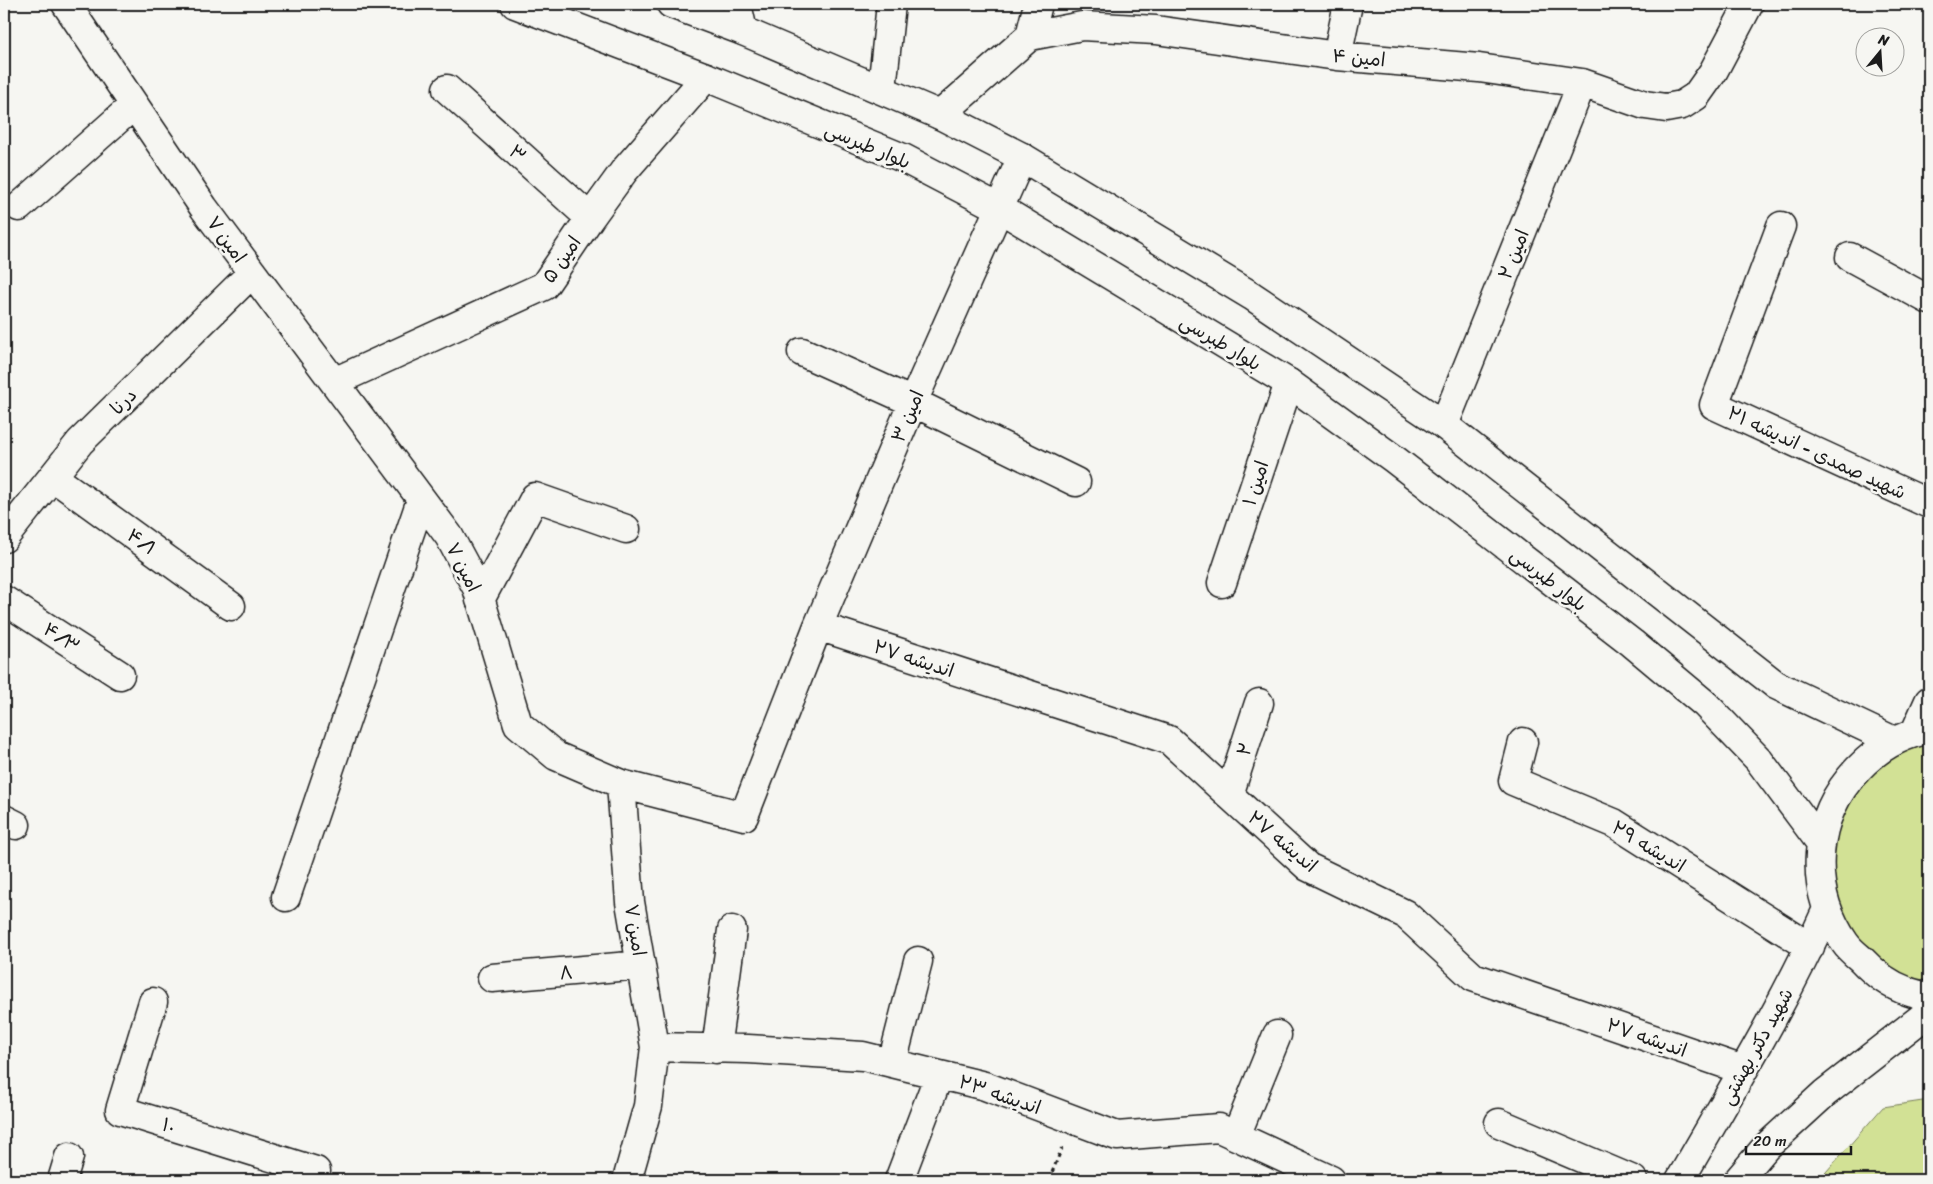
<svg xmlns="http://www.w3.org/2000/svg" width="1933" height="1184" font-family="Sriracha,'Playpen Sans Arabic',sans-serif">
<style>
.green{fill:#d2e195;stroke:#777e58}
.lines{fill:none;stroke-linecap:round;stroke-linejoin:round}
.minor-casing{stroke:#1c1c1c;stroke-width:31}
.major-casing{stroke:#1c1c1c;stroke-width:31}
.path{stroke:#1c1c1c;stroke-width:3;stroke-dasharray:4 4;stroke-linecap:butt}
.minor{stroke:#f6f6f2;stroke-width:28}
.major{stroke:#f6f6f2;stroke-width:28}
.labels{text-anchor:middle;stroke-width:5;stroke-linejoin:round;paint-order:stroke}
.street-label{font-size:19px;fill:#1c1c1c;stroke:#f6f6f2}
</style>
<rect width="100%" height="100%" fill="#f6f6f2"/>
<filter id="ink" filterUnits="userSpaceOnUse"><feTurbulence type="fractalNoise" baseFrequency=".02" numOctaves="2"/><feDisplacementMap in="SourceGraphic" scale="10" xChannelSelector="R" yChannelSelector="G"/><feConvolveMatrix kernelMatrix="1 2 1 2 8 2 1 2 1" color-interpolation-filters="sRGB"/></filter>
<g filter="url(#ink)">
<path class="green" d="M 1929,730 L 1929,997 L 1906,991 L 1827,909 L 1820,876 L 1845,783 Z
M 1929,1100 L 1929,1180 L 1819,1180 L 1883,1107 Z"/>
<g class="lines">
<defs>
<path id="minor" d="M 66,4 L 204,208 L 449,536 L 477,588 L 518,724 L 556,756 L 621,784 L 630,902 L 655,1047 L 648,1106 L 627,1180
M 737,4 L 743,31
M 1030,36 L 1038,4
M 1337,56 L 1348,4
M 447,89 L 590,218
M 882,89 L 891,4
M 940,115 L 1030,36 L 1082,26 L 1156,30 L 1337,56 L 1479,68 L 1582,83 L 1645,105 L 1666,108 L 1682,105 L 1696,96 L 1713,72 L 1749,4
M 19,207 L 134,105
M 1781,226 L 1714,405 L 1929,504
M 1850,257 L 1929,300
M 802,352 L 913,402 L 1076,482
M 334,382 L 544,286 L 590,218 L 624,171 L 706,77
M 1444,425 L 1582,83
M 53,477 L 231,606
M 4,538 L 80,442 L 252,273
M 1222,583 L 1289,383
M 4,600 L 120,675
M 480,600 L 535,497 L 626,529
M 818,626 L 1169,740 L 1308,867 L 1405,914 L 1473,977 L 1743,1070
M 1523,742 L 1513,781 L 1614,823 L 1810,947
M 621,784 L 744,816 L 818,626 L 913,402 L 1022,157
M 1229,795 L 1259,703
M 4,819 L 16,825
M 286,897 L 421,500
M 492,978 L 641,965
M 153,1002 L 120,1110 L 316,1171 L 314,1180
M 655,1047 L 748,1049 L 863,1056 L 985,1086 L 1117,1136 L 1219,1128 L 1331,1180
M 716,1049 L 732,930
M 892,1063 L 918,961
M 1499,1123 L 1633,1180
M 1236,1136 L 1277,1035
M 62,1180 L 69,1157
M 899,1180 L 939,1075"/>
<path id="major" d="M 515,4 L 706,77 L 903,158 L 999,208 L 1289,383 L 1394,459 L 1632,643 L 1705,704 L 1758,759 L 1820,842
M 671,4 L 743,31 L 940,115 L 1022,157 L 1252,296 L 1444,425 L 1776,685 L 1894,741
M 1929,730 C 1902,734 1877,749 1858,769 C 1812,817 1807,888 1845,943 C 1849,949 1855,954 1861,959 C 1873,972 1890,985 1907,991 C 1914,994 1922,995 1929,997
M 1915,732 L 1929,701
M 1680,1180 C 1731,1091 1785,1003 1827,909
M 1738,1180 L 1766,1147 L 1825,1093 L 1929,1012"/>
</defs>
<use href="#minor" class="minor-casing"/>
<use href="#major" class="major-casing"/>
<path class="path" d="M 1049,1180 L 1062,1148"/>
<use href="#minor" class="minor"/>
<use href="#major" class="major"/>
</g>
</g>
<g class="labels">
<g class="street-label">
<text transform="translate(1359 57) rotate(5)" y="7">امین ۴</text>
<text transform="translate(868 145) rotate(23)" y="7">بلوار طبرسی</text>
<text transform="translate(518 153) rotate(42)" y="7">۳</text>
<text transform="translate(227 239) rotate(54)" y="7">امین ۷</text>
<text transform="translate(1513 254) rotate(-68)" y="7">امین ۲</text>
<text transform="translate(561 259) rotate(-55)" y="7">امین ۵</text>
<text transform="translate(1221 342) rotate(31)" y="7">بلوار طبرسی</text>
<text transform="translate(123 401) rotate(-45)" y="7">درنا</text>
<text transform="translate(907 416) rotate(-67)" y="7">امین ۳</text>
<text transform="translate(1817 452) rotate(25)" y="7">شهید صمدی - اندیشه ۲۱</text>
<text transform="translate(1255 483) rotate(-72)" y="7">امین ۱</text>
<text transform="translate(142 541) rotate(36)" y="7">۴/۱</text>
<text transform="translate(464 567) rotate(63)" y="7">امین ۷</text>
<text transform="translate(1549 579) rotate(38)" y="7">بلوار طبرسی</text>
<text transform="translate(62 637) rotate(33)" y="7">۴/۳</text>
<text transform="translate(914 658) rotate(18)" y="7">اندیشه ۲۷</text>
<text transform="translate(1244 749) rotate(-72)" y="7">۲</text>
<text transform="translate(1283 841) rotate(40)" y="7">اندیشه ۲۷</text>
<text transform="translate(1649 846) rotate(31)" y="7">اندیشه ۲۹</text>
<text transform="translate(636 930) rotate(81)" y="7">امین ۷</text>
<text transform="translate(566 972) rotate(-5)" y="7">۸</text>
<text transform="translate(1647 1037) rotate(19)" y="7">اندیشه ۲۷</text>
<text transform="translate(1756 1046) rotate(-61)" y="7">شهید دکتر بهشتی</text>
<text transform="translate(1000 1094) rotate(19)" y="7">اندیشه ۲۳</text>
<text transform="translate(169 1125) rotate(17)" y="7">۱۰</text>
</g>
</g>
<rect width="1933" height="1184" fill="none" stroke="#f6f6f2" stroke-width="20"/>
<rect x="10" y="10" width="1913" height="1164" fill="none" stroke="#1c1c1c" stroke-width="2" filter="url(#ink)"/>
<g transform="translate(1880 52) rotate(18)"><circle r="24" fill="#f6f6f2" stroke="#9f9f9c"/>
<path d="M0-4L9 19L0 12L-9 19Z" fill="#1c1c1c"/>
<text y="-8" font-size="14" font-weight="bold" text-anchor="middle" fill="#1c1c1c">N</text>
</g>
<path d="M1746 1146v8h105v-8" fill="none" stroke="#1c1c1c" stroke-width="2.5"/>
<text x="1753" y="1146" font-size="15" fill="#1c1c1c" stroke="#f6f6f2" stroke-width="4" paint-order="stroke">20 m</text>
</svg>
